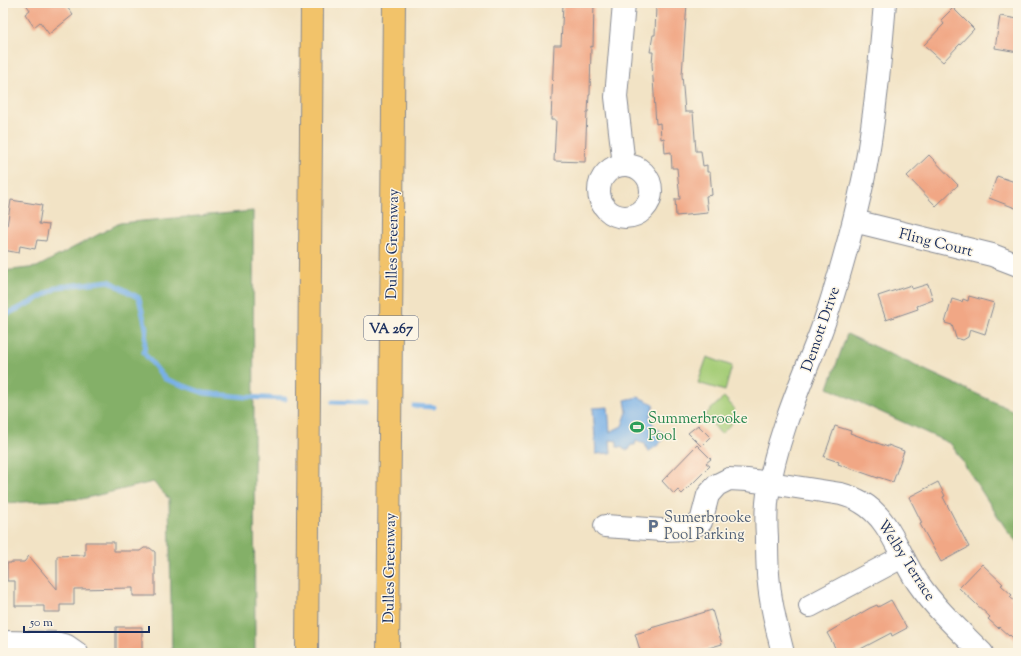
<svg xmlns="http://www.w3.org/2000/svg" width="1021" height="656" font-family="'Sorts Mill Goudy',serif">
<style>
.green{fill:#a6cd78;stroke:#607e6b}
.forest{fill:#84b068;stroke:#507063}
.water{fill:#78b0e7;stroke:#4a70a2}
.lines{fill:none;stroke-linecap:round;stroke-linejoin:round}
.stream{stroke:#78b0e7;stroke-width:5}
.building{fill:#f1a785}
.minor-casing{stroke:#868992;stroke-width:24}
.highway-casing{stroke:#868992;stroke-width:24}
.minor{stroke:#fff;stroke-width:22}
.highway{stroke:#f2c36a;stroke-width:22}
.labels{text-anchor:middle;stroke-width:3;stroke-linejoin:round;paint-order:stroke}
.shield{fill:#fcf5e5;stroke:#5e6a86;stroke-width:1}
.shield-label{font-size:14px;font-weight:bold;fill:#1b2f5e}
.street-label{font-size:15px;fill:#1b2f5e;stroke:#fcf5e5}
.leisure-label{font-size:15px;fill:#27864d;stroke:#fcf5e5;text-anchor:start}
.service-label{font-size:15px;fill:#4e5e75;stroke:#fcf5e5;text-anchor:start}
</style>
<rect width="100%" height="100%" fill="#fcf5e5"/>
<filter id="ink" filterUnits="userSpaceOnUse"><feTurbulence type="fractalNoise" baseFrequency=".025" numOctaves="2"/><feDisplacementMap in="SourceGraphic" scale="8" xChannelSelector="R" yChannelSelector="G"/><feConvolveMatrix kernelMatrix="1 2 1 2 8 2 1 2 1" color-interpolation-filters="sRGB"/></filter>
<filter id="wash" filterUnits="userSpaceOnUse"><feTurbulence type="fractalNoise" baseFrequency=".012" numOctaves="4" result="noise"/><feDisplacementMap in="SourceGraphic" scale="16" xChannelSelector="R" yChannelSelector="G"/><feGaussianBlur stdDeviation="0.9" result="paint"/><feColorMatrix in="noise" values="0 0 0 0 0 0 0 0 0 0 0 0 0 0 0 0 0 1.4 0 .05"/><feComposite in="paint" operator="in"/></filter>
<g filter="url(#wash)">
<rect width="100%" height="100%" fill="#f2e3c5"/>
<path class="green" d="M 707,357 L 732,366 L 725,391 L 698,383 Z
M 724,397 L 734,408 L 734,421 L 721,434 L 705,415 Z"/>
<path class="forest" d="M 253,211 L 255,653 L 172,653 L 169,499 L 153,482 L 82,499 L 3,503 L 3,271 L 37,267 L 120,223 Z
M 847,334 L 1018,413 L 1018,543 L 1010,535 L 951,444 L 828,388 Z"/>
<path class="water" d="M 638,397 L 654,404 L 650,418 L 655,428 L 666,435 L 658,445 L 648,452 L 645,444 L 636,441 L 635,445 L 631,445 L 629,450 L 625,450 L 621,447 L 617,447 L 617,441 L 610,440 L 611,453 L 596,454 L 593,408 L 608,407 L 610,432 L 622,426 L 627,412 L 625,400 Z"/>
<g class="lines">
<path class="stream" d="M 3,316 L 32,302 L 58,287 L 109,281 L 139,298 L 146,328 L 144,353 L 165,379 L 204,393 L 246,397 L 285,399
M 333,402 L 366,403
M 414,406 L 434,407"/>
</g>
<g id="blocks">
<path class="building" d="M 25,3 L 64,3 L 73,15 L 49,34 L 40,22 L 34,27 L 25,14 L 30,10 Z
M 564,3 L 594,3 L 593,47 L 591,46 L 590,95 L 589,95 L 588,112 L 587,112 L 585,162 L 554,161 L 556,120 L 551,120 L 554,45 L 561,45 L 563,4 L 564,4 Z
M 658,3 L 687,3 L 682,75 L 685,112 L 693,112 L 696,151 L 701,151 L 703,166 L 707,165 L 707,172 L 710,172 L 712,195 L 706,196 L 708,213 L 676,216 L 675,199 L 680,199 L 677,168 L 672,168 L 671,152 L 665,153 L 664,138 L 661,139 L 660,123 L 656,124 L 652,64 L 653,52 L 650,52 L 653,35 L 655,35 L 656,5 L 658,5 Z
M 953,8 L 974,29 L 943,62 L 924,45 L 944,24 L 941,20 Z
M 1000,16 L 1018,19 L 1018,52 L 995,48 Z
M 929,155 L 958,185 L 936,206 L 907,176 Z
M 997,176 L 1018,183 L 1018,209 L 989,198 Z
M 11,200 L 42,205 L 39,224 L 49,225 L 46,241 L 37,240 L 35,249 L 20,246 L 19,253 L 3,250 L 3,225 L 7,226 Z
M 928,284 L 933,300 L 917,306 L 918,309 L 886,320 L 878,296 L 911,285 L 912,289 Z
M 969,296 L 994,303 L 985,334 L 970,329 L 968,337 L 963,340 L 956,338 L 952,325 L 945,323 L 952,299 L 962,302 L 963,299 L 968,301 Z
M 698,425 L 710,437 L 701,446 L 688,433 Z
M 835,426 L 851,431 L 850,433 L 888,447 L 888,445 L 904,451 L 893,482 L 878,477 L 878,478 L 838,464 L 839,462 L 824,457 Z
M 697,445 L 711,459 L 706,463 L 710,466 L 682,494 L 678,490 L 674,494 L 662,481 Z
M 938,482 L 945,496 L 943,497 L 969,547 L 941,562 L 920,524 L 922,523 L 909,497 Z
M 85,542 L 114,542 L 114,551 L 140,551 L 144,548 L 150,548 L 155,552 L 155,596 L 133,596 L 133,588 L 74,589 L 74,605 L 60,605 L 60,612 L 44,612 L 44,606 L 15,606 L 15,581 L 7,581 L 7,563 L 11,563 L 11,562 L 24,562 L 29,556 L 57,589 L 57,556 L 85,555 Z
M 982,564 L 1003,584 L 1001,585 L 1012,595 L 1010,597 L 1018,604 L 1018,643 L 1010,635 L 1009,636 L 999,627 L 998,628 L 988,619 L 990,617 L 959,588 Z
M 891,600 L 907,628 L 892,636 L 891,633 L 853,653 L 838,653 L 827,633 L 870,608 L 877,605 L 878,607 Z
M 712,610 L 722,644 L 692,653 L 641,653 L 635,634 L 652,629 L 651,628 Z
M 116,627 L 142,627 L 142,653 L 116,653 Z"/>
</g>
</g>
<g filter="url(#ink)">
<use href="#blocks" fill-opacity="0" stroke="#868992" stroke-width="1"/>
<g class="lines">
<defs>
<path id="minor" d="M 624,3 L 616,97 L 624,165
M599 191a26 26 0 1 1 52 0a26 26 0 1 1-52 0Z
M 854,221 L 992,255 L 1018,265
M 605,526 L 662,530 L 690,529 L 701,522 L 708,495 L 717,485 L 729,479 L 747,480 L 770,483 L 841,494 C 848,496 855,498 861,502 C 891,519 899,556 918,583 C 936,609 960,631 982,653
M 810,606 L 902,557
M 3,642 L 55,643 L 67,646 L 77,653
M 783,653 C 777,630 771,607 769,584 C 767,569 767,553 767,537 C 766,523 766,508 768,494 C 776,439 800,385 820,334 C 829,310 836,286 843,261 C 851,233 858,205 864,176 C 875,119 880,61 885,3"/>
<path id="highway" d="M 307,653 L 312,3
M 388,653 L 394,3"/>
</defs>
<use href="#minor" class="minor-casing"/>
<use href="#highway" class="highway-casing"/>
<use href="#minor" class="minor"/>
<use href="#highway" class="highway"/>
</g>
</g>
<defs>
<symbol id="stadium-bare" viewBox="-9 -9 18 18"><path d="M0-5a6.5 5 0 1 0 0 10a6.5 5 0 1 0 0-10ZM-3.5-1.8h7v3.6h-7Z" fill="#2e9e5b" stroke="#fcf5e5" stroke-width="2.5" paint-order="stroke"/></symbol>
<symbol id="parking-bare" viewBox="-9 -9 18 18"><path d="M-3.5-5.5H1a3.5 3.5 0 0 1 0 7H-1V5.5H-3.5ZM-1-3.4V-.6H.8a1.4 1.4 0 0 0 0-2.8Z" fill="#5c6f8a" stroke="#fcf5e5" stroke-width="2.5" paint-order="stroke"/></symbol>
</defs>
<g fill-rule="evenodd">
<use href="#stadium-bare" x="627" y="417" width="20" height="20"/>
<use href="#parking-bare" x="643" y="516" width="20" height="20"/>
</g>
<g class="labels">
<rect class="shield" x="364" y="316" width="54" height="24" rx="3"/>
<g class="shield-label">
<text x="391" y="333">VA 267</text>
</g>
<g class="street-label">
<text transform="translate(936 242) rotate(14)" y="5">Fling Court</text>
<text transform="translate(392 244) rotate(-89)" y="5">Dulles Greenway</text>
<text transform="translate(820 329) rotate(-71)" y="5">Demott Drive</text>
<text transform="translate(907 560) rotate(57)" y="5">Welby Terrace</text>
<text transform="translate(389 568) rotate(-89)" y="5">Dulles Greenway</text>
</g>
<g class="leisure-label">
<text x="648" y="423">Summerbrooke<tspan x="648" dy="17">Pool</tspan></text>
</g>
<g class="service-label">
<text x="664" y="522">Sumerbrooke<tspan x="664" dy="17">Pool Parking</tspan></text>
</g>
</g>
<rect width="1021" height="656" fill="none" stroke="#fcf5e5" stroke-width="16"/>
<path d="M24 626v6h125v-6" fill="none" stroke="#1b2f5e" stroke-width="2"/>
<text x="30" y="626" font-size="12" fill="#1b2f5e" stroke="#fcf5e5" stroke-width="3" paint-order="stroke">50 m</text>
</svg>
